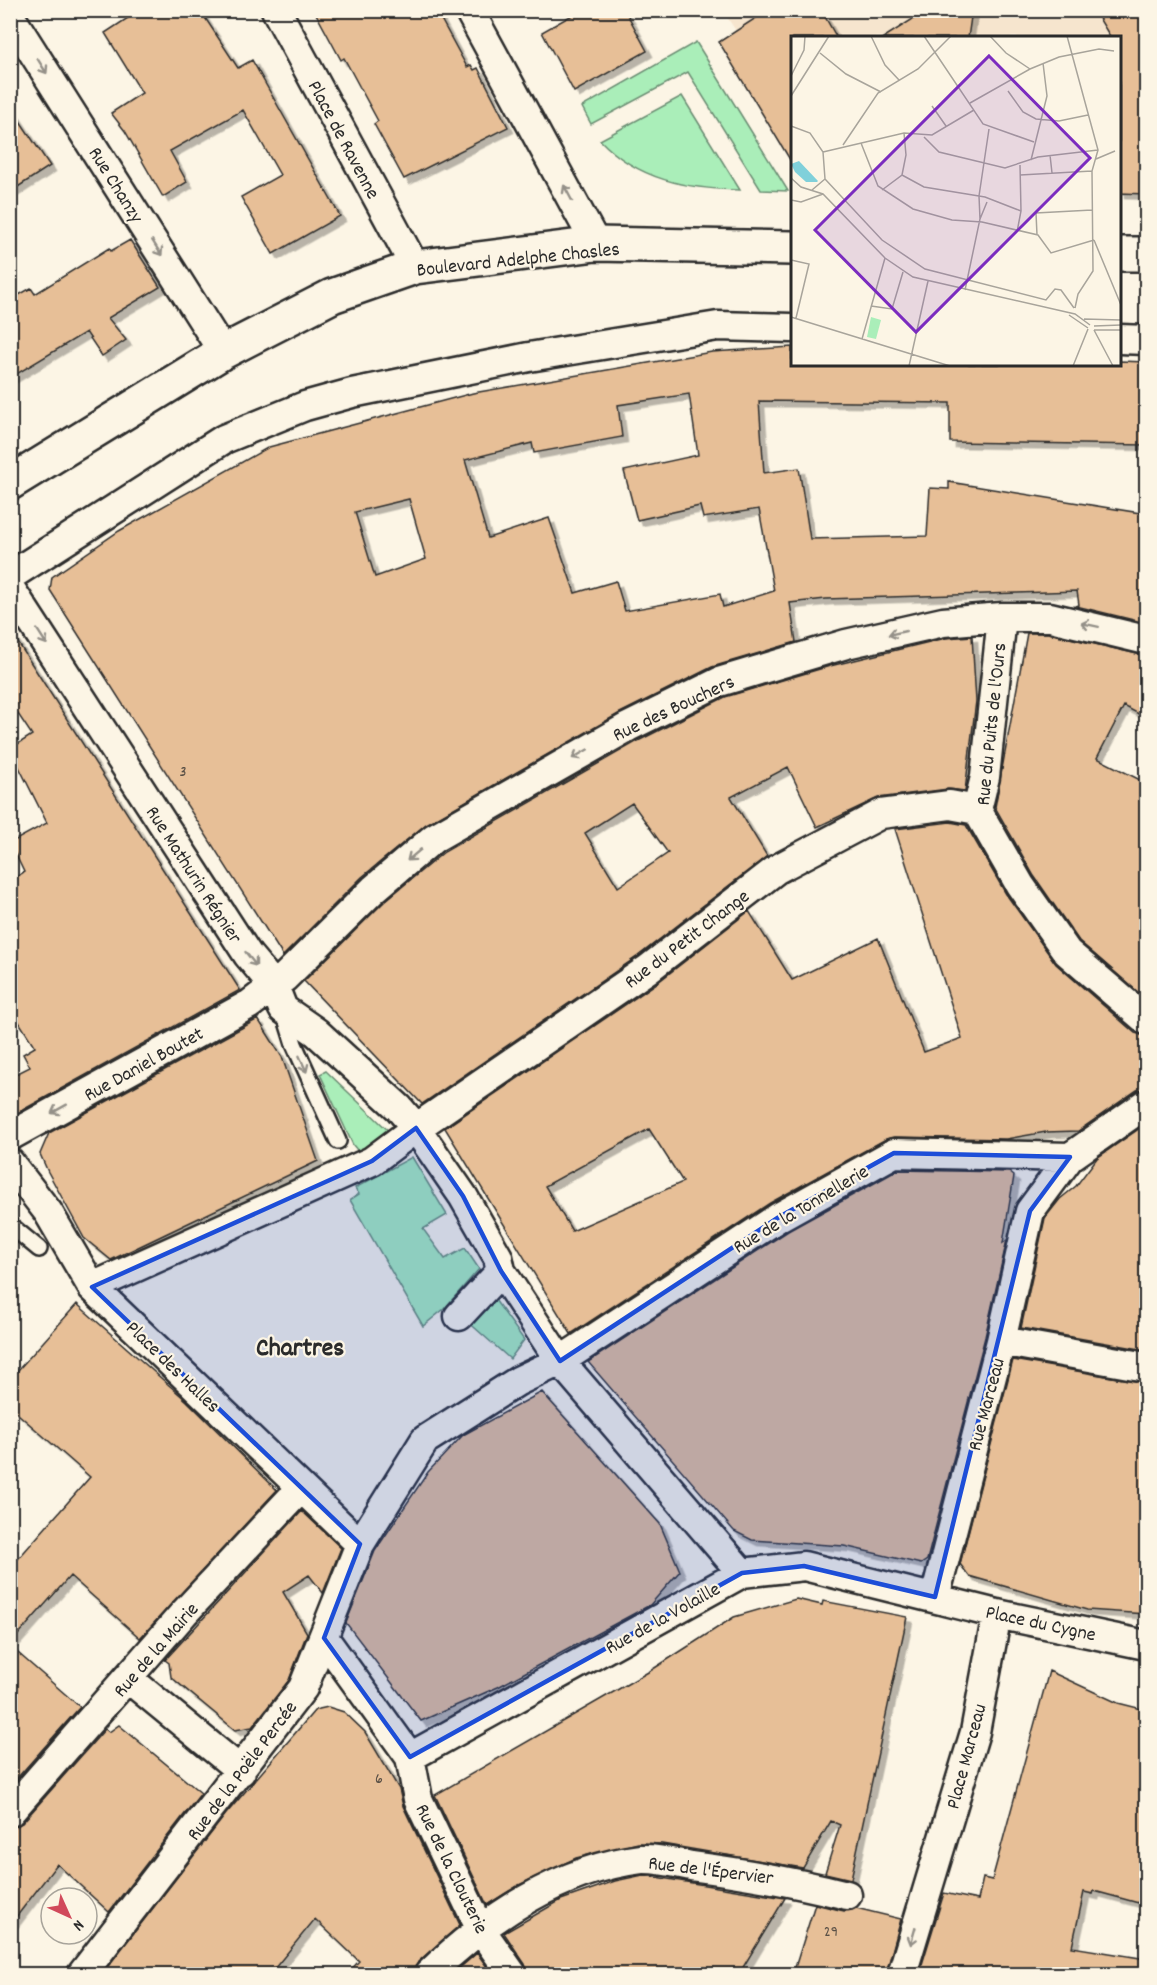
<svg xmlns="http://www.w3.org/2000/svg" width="1157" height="1985" font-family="Dekko,sans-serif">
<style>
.built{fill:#f6e5ce}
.green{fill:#aaeeb9;stroke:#6a8c72;stroke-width:1.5}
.building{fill:#e7bf97;stroke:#2b2b2b;stroke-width:1.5;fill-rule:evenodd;filter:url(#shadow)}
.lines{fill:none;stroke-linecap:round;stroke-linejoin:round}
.lane-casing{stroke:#2b2b2b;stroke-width:20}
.street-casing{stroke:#2b2b2b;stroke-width:33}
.secondary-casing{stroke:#2b2b2b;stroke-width:38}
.lane{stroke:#fcf5e5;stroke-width:15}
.street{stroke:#fcf5e5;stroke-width:28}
.secondary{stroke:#fcf5e5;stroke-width:33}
.oneway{stroke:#949088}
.marked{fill:#1d4ed8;fill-opacity:0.2;stroke:#1d4ed8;stroke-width:4.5;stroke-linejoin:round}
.labels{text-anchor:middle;stroke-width:4.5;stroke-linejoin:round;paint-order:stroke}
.number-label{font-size:16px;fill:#5a5046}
.street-label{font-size:20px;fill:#2b2b2b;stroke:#fcf5e5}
.district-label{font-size:26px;font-weight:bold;fill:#2b2b2b;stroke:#fcf5e5}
.inset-road{fill:none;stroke:#a8a49b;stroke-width:1.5}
.view{fill:#7b2cbf;fill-opacity:0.15;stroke:#7b2cbf;stroke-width:3}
.inset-edge{fill:none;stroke:#2b2b2b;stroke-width:3}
</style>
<defs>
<filter id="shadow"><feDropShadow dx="5.5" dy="5.5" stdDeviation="0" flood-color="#0004"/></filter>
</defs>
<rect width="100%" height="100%" fill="#fcf5e5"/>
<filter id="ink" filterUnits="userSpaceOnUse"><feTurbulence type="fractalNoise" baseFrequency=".0167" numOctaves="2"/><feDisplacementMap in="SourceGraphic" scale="12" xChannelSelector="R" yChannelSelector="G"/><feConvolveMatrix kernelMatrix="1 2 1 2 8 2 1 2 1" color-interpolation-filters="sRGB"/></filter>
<g filter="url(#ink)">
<path class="built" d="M 723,11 L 1144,11 L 1112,37 L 792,38 L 792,155 L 719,42 L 736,31 Z"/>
<path class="green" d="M 696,42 L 788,191 L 761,190 L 688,72 L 591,124 L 582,107 Z
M 682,96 L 740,190 C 687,189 638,180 600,140 Z
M 326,1071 L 394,1136 L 358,1151 L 353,1145 L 320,1074 Z
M 412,1157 L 447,1215 L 423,1229 L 445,1259 L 465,1248 L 479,1269 L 444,1309 L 423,1326 L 350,1200 L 359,1194 L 355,1188 Z
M 490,1293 L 524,1340 L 510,1359 L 466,1320 Z"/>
<path class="building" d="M 140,10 L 200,10 L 238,68 L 252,60 L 340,216 L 273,254 L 241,197 L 280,175 L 243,110 L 170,151 L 187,182 L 163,197 L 125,131 L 111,113 L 142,93 L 105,33 Z
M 314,10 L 436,10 L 467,67 L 471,65 L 474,70 L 478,68 L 508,127 L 404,179 L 374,124 L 378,121 L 344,58 L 341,60 Z
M 581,10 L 625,10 L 647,51 L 574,92 L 542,32 Z
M 768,10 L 821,10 L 837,38 L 792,38 L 792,163 L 719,42 Z
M 927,10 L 972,10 L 968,38 L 883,38 Z
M 1094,10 L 1146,10 L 1146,194 L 1119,193 L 1119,38 L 1111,38 Z
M 10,106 L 50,166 L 10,192 Z
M 130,240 L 160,287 L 108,318 L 126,340 L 102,356 L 86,332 L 10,378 L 10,300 L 31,288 L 35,294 L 109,248 L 111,251 Z
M 792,347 L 792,364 L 1119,364 L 1119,361 L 1146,362 L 1146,445 L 950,442 L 950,403 L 759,401 L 764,473 L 799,468 L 810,539 L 927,536 L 930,488 L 949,489 L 949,482 L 1146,514 L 1146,623 L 1076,606 L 1079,605 L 1077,591 L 826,599 L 790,603 L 796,642 L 712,667 L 620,713 L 426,824 L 362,877 L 283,956 L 50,590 L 52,577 L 119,531 L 269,447 L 473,393 L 712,352 ZM 689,394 L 698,455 L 624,471 L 637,520 L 700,506 L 703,518 L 759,509 L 774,591 L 723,607 L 720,594 L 625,611 L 616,581 L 575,593 L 549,518 L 488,538 L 465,460 L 532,443 L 534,453 L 622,437 L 618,405 ZM 409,499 L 426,559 L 375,577 L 355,512 Z
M 10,630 L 240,990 L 10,1117 L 10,1077 L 30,1067 L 23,1054 L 35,1047 L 10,1008 L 10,881 L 24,872 L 10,843 L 47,823 L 10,749 L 32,735 L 10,702 Z
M 1027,633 L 1048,633 L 1146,656 L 1146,718 L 1124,706 L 1097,758 L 1146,783 L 1146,999 L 1079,941 L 1034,876 L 995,807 Z
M 972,636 L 976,701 L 965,791 L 948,789 L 878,798 L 817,827 L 788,767 L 731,797 L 767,856 L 638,956 L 422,1104 L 304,981 L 385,901 L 444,852 L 636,742 L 725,697 L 830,666 L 946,638 ZM 632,803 L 668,853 L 618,887 L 585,833 Z
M 950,822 L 966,825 L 1006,894 L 1056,964 L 1135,1033 L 1146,1036 L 1146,1088 L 1137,1090 L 1078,1131 L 1046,1132 L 1006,1139 L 894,1137 L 886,1139 L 770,1203 L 571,1334 L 445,1128 L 657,983 L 749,911 L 792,980 L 878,938 L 924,1052 L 962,1038 L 895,829 ZM 649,1129 L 683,1182 L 572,1231 L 545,1186 Z
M 258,1019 L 282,1057 L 318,1161 L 111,1260 L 84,1238 L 48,1172 L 40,1154 L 49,1133 Z
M 1146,1124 L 1146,1350 L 1021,1328 L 1045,1218 L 1060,1199 L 1076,1186 L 1097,1158 Z
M 898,1170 L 1009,1172 L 1014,1176 L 1003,1243 L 1007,1240 L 985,1337 L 927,1560 L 921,1564 L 844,1546 L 752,1540 L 734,1531 L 588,1362 L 788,1231 Z
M 77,1304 L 187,1401 L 277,1490 L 140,1638 L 70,1576 L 10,1644 L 10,1568 L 90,1477 L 10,1407 L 10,1379 Z
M 1013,1360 L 1146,1383 L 1146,1614 L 1087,1610 L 969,1576 L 960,1564 Z
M 542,1392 L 660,1524 L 680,1571 L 650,1605 L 498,1687 L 421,1721 L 346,1623 L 375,1551 L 428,1472 L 463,1435 Z
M 302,1511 L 341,1548 L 323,1593 L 309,1575 L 283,1592 L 307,1633 L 289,1680 L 252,1727 L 235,1730 L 171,1677 L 169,1663 L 165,1660 Z
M 796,1599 L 822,1605 L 823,1601 L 907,1617 L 851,1879 L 825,1873 L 840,1825 L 831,1821 L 803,1868 L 662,1844 L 638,1843 L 576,1858 L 519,1885 L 487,1905 L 435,1795 L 650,1671 L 734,1617 Z
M 10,1646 L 80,1707 L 10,1786 Z
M 1049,1671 L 1118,1703 L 1146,1710 L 1146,1905 L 1094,1891 L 1093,1894 L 1084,1892 L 1072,1947 L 1146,1959 L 1145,1974 L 919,1974 L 944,1893 L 978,1900 L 983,1878 L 992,1880 Z
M 328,1707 L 344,1712 L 365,1732 L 399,1789 L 403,1806 L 460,1925 L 418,1962 L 413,1974 L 347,1974 L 359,1961 L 315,1919 L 270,1974 L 102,1974 L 226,1814 L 315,1710 Z
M 119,1725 L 201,1793 L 109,1912 L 57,1864 L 10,1925 L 10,1828 L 22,1823 L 105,1729 L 109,1732 Z
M 643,1875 L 785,1898 L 739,1974 L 528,1974 L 525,1964 L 504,1933 L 561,1900 L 615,1881 Z
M 815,1904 L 844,1911 L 856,1908 L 901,1919 L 886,1974 L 793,1974 Z
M 477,1953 L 492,1974 L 453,1974 L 462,1966 Z"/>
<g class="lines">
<defs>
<path id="lane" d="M 284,1012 L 294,1044 L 338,1141
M 10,1225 L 39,1249"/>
<path id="street" d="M 276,10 L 415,267
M 469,10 L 596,244
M 10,16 L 223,352
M 1120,339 L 1146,340
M 10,576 L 224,439 L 305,406 L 352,393 L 529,357 L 718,326 L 792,328
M 10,588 L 248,955 L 274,986 L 283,1009 L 316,1032 L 399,1108 L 416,1128 L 463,1196 L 498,1257 L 501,1271 L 560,1361 L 742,1573
M 1002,617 L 985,777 L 977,810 L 1020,885 L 1067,952 L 1146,1020
M 10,1136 L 250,1004 L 284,978 L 374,889 L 434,838 L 628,727 L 719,682 L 846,644 L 943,622 L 1002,617 L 1050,617 L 1146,640
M 10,1163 L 48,1212 L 92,1287 L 360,1544
M 92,1287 L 372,1161 L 416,1128 L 648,969 L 777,869 L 881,814 L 950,805 L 977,810
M 459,1316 L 501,1271
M 1001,1341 L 1146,1367
M 935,1597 L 1001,1341 L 1030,1211 L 1070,1157 L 1146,1104
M 324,1638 L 410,1757 L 418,1799 L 481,1930 L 512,1974
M 129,1679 L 241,1771
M 410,1757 L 742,1573 L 804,1566 L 997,1614 L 1146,1645
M 10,1812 L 184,1613 L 301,1488
M 82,1974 L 303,1688 L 360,1544 L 425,1440 L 518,1381 L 560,1361 L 779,1217 L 894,1153 L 1070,1157
M 429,1974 C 486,1918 561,1869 641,1859 C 657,1858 676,1863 691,1866 C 744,1873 795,1882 847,1895
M 902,1974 L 975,1732 L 997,1614"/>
<path id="secondary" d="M 1120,254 L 1146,254
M 10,483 L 223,352 L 332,296 L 415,267 L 596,244 L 792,248"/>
</defs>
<use href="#lane" class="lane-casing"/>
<use href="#street" class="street-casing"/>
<use href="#secondary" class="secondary-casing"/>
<use href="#lane" class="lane"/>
<use href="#street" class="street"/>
<use href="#secondary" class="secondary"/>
</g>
<defs><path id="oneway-shaft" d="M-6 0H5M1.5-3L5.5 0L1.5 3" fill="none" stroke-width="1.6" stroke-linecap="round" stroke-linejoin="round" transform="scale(1.5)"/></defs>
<g class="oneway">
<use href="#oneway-shaft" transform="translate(42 66) rotate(58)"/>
<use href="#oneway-shaft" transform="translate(568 193) rotate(-118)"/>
<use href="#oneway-shaft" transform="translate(157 248) rotate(58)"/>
<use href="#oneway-shaft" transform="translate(1090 625) rotate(-168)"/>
<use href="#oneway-shaft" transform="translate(897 633) rotate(167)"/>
<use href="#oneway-shaft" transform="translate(42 637) rotate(57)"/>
<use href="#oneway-shaft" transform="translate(580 754) rotate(150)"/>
<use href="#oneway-shaft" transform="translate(414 855) rotate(140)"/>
<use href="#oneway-shaft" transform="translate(251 959) rotate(52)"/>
<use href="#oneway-shaft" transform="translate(303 1064) rotate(66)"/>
<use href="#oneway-shaft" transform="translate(59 1109) rotate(151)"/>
<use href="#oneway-shaft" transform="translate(913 1936) rotate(106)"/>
</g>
</g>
<path class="marked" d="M 416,1128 L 463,1196 L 501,1271 L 560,1361 L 779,1217 L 894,1153 L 1070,1157 L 1030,1211 L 935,1597 L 804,1566 L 742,1573 L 410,1757 L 324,1638 L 360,1544 L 92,1287 L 372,1161 Z"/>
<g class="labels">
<g class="number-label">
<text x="183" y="776">3</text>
<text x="379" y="1783">6</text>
<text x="831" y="1936">29</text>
</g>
<g class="street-label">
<text transform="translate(345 139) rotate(62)" y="7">Place de Ravenne</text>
<text transform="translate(117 184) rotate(58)" y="7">Rue Chanzy</text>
<text transform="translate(518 258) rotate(-6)" y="7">Boulevard Adelphe Chasles</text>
<text transform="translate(673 707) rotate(-25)" y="7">Rue des Bouchers</text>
<text transform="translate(990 724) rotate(-84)" y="7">Rue du Puits de l'Ours</text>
<text transform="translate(195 874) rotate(57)" y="7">Rue Mathurin Régnier</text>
<text transform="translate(686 938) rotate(-37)" y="7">Rue du Petit Change</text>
<text transform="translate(143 1063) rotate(-29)" y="7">Rue Daniel Boutet</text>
<text transform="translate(800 1208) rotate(-31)" y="7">Rue de la Tonnellerie</text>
<text transform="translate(174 1366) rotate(44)" y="7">Place des Halles</text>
<text transform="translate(985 1404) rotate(-75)" y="7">Rue Marceau</text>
<text transform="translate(662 1617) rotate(-29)" y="7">Rue de la Volaille</text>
<text transform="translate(1041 1622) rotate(12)" y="7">Place du Cygne</text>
<text transform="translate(155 1649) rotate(-49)" y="7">Rue de la Mairie</text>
<text transform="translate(965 1756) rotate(-75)" y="7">Place Marceau</text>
<text transform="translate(241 1770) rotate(-53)" y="7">Rue de la Poële Percée</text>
<text transform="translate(453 1868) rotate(64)" y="7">Rue de la Clouterie</text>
<text transform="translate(711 1869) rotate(7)" y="7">Rue de l'Épervier</text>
</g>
<g class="district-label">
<text x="300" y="1355">Chartres</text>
</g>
</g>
<g transform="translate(791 36)">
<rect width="330" height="330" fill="#fcf5e5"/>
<path d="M 80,281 L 90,284 L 85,303 L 76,301 Z" fill="#aaeeb9"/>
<path d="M 8,125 L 27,145 L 26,146 L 15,146 L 4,136 L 0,128 Z" fill="#80d0da"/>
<path class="inset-road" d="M 80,0 L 94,29 L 108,44M 133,0 L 192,88 L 243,106M 199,0 L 215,17 L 239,33M 276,0 L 307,114 L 301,135 L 302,235 L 287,258 L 284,272M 29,17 L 55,38 L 90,56M 0,40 L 13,14 L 14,0M 217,55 L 232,76 L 245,83 L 268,85 L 297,79M 0,60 L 38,0M 179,67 L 239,33 L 268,21 L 308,13 L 323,15M 141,70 L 155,90M 0,90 L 19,97 L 32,116 L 34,143 L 21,154M 133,101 L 148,116 L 214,132 L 247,121 L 307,114M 70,107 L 87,150 L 122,173 L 161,184 L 191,186 L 247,199 L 260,217 L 303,204M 52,109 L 87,57 L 127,33 L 160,0M 32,116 L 113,97 L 141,99 L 183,74M 259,119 L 261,137M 305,123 L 324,115M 240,124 L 256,60 L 252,27M 111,139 L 133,151 L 194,161 L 230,175M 229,139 L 301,135M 0,142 L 10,151 L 32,158 L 94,222 L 122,241 L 284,278 L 299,289M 34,143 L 91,204 L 134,233 L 255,264 L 264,253 L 270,254 L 283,272M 91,154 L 111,139 L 115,119 L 113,97M 0,164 L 10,166 L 32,158M 189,183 L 196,166M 226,196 L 230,175 L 229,129M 246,199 L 245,177 L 301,174M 303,204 L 330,269M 0,224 L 18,228 L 5,282M 174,254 L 189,183 L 188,160 L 198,93M 80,270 L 101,273 L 112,236M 278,279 L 297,292M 0,281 L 159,330M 293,283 L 330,284M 303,290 L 330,289M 303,294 L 322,330M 303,294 L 330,294M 71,303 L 94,222M 118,330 L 137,245M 282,330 L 297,293"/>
<path class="view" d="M 198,20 L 299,122 L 125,296 L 24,194 Z"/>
<rect width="330" height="330" class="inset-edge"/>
</g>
<rect width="1157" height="1985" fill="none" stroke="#fcf5e5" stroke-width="36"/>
<rect x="18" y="18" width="1121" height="1949" fill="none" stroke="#2b2b2b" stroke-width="2" filter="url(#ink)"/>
<g transform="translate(69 1916) rotate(135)"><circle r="28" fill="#fcf5e5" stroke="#a8a49b" stroke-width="1.5"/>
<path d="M0-4.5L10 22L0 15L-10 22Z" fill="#d1495b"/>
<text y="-9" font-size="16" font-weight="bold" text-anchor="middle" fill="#2b2b2b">N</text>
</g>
</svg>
